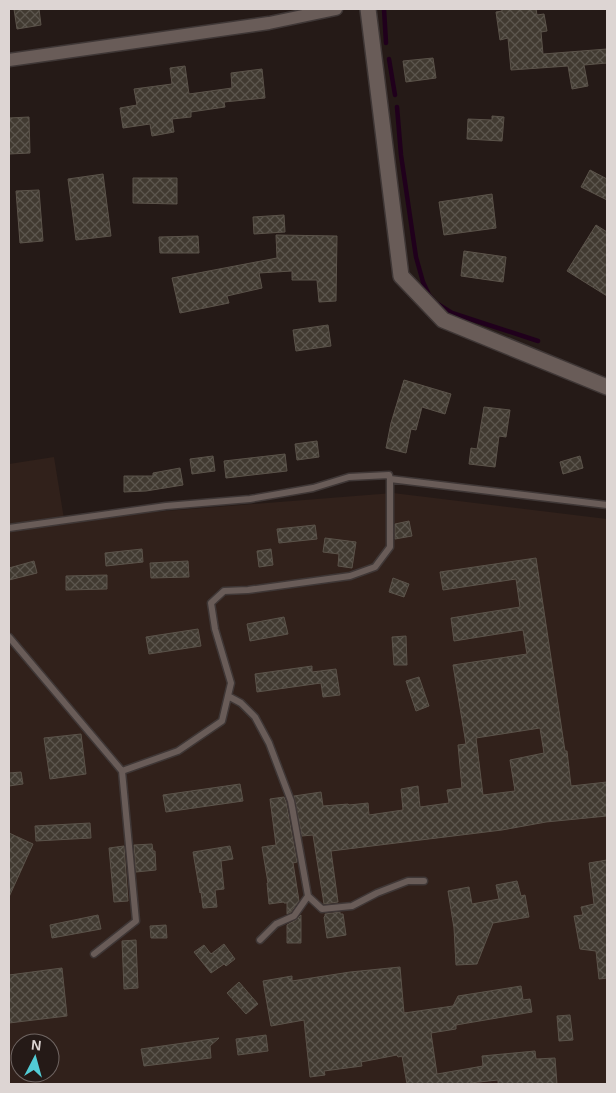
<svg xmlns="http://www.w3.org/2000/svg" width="616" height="1093" font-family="Arial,sans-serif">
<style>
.built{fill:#31211b;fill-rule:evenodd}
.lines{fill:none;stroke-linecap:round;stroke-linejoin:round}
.stream{stroke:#20001c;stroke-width:4.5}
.building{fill:url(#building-cross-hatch);stroke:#5b534a;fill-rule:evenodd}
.service-casing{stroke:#3f3736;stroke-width:9}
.minor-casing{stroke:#3f3736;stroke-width:15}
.tertiary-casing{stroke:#3f3736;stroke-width:18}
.service{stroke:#695c58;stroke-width:6}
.minor{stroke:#695c58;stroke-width:12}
.tertiary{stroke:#695c58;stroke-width:15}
</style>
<defs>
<pattern id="building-cross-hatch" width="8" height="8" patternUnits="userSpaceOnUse" patternTransform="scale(1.25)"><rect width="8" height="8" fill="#413a31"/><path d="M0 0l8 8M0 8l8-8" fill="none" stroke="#5c564e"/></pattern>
</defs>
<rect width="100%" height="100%" fill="#251a17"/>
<path class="built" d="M 54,457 L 64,519 L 393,493 L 607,519 L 607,1084 L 9,1084 L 9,464 ZM 20,1043 L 50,1043 L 50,1073 L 20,1073 Z"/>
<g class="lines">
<path class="stream" d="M 384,9 L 386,43
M 389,59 L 395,95
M 397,107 L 401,155 L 416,257 L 423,282 L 429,295 L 436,303 L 452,313 L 538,341"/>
</g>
<path class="building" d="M 14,9 L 39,9 L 41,25 L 17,29 Z
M 502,9 L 536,9 L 537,15 L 544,14 L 547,31 L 541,32 L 543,54 L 607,49 L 607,63 L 584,65 L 588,86 L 572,89 L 568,66 L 511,70 L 508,38 L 500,40 L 496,12 L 502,11 Z
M 433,58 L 436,78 L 406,82 L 403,61 Z
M 185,66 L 189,94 L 232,88 L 231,73 L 262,69 L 265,98 L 224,102 L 225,107 L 191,112 L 191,117 L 172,119 L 174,132 L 152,136 L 150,124 L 123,128 L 120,108 L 137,105 L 134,89 L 172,84 L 170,68 Z
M 492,116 L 504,117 L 502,141 L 467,139 L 468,119 L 492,120 Z
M 29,117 L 30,153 L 9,154 L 9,118 Z
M 590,170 L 607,179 L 607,200 L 581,187 Z
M 103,174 L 111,236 L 76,240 L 68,179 Z
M 133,178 L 177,178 L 177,204 L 133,203 Z
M 39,190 L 43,241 L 20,243 L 16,191 Z
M 492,194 L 496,228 L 444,235 L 439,202 Z
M 284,215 L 285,232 L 254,234 L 253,217 Z
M 596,225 L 607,232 L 607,296 L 567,271 Z
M 276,235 L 337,236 L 336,301 L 319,302 L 317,280 L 292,280 L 292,271 L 259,273 L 262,288 L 227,296 L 229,303 L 180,313 L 172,278 L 277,258 Z
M 198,236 L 199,253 L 160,253 L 159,237 Z
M 464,251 L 506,257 L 503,282 L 461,276 Z
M 328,325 L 331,346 L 296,351 L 293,330 Z
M 404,380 L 451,394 L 445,414 L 422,407 L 416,430 L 411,429 L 406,453 L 386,448 L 391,423 Z
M 484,407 L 510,410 L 506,437 L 499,436 L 495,467 L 469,464 L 471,448 L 477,449 Z
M 317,441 L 319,457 L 297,460 L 295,444 Z
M 285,454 L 287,471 L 226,478 L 224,461 Z
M 213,456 L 215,471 L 192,474 L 190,459 Z
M 580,456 L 583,468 L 563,474 L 560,462 Z
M 180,468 L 183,485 L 146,491 L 124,492 L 124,476 L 153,476 L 153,473 Z
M 409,521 L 412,536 L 395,539 L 395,524 Z
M 315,525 L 317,539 L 279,543 L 277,529 Z
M 325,538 L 356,542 L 352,568 L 338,566 L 339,554 L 323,552 Z
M 142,549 L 143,562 L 106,566 L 105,553 Z
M 271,549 L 273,565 L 259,567 L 257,551 Z
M 536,558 L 565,751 L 567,751 L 571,786 L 607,782 L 607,816 L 546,822 L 502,830 L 331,851 L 338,902 L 324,904 L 313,835 L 302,836 L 294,796 L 321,792 L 323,806 L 348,804 L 349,805 L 368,803 L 369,815 L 403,810 L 401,789 L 418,786 L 420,807 L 449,803 L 447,790 L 462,788 L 458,745 L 466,744 L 453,665 L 527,654 L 523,630 L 454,641 L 451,618 L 520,607 L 516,579 L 443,590 L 440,572 ZM 540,728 L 544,753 L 510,760 L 515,791 L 483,795 L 476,738 Z
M 34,561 L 37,573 L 9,580 L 9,568 Z
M 188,561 L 189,577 L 151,578 L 150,563 Z
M 107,575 L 107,589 L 66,590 L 66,576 Z
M 393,578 L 409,584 L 404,597 L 389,592 Z
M 284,617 L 288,634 L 250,641 L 247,624 Z
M 198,629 L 201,646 L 149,654 L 146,637 Z
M 406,636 L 407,665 L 394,665 L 392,637 Z
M 312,666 L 312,672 L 336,669 L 340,695 L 323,697 L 321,683 L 257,692 L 255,674 Z
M 419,677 L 429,706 L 416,711 L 406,681 Z
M 81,734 L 86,774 L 50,779 L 44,738 Z
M 21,772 L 23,784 L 9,786 L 9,773 Z
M 240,784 L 243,801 L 166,812 L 163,795 Z
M 284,797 L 286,802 L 297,862 L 293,863 L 299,901 L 291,912 L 287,914 L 287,903 L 284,903 L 284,902 L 269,904 L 267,883 L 268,883 L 262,847 L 276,845 L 270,799 Z
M 90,823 L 91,838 L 36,841 L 35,826 Z
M 9,833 L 33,844 L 9,897 Z
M 152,844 L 153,851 L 155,851 L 156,870 L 136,872 L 134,845 Z
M 124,846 L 128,901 L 114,902 L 109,848 Z
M 230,846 L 233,859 L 221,861 L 224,889 L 215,890 L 217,907 L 203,908 L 201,892 L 200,893 L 193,852 Z
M 607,860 L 607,978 L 599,979 L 596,951 L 580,949 L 574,916 L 583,915 L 581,907 L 594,904 L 589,863 Z
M 517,881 L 521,896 L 525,895 L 529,917 L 493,923 L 477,964 L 456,965 L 454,928 L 448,891 L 469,887 L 472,904 L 499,899 L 496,885 Z
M 340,912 L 340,914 L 343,914 L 346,935 L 327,938 L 324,917 L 325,916 L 325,914 Z
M 98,915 L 101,929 L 52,938 L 50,925 Z
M 301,915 L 301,943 L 287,943 L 287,925 L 296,920 Z
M 166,925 L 167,938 L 151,938 L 150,926 Z
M 136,940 L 138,988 L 124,989 L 122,941 Z
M 224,944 L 235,959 L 226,966 L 224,964 L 211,973 L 194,952 L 204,945 L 211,954 Z
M 400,967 L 404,1013 L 453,1006 L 458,996 L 521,986 L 523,1000 L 530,999 L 532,1012 L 456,1025 L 456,1029 L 431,1033 L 437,1074 L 483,1066 L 482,1056 L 535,1051 L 536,1059 L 555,1058 L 557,1084 L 498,1084 L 498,1080 L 470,1083 L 470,1084 L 407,1084 L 402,1056 L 398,1057 L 397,1055 L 361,1062 L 362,1066 L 324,1071 L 325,1075 L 310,1077 L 304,1020 L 271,1026 L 263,981 L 292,976 L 292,981 L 350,972 Z
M 62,968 L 67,1016 L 9,1023 L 9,975 Z
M 239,982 L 258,1004 L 246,1014 L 227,993 Z
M 570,1015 L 573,1040 L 559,1041 L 557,1016 Z
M 266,1035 L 268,1051 L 238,1055 L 236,1039 Z
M 219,1038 L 210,1046 L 211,1058 L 144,1066 L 141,1049 Z"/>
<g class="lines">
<defs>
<path id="service" d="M 9,528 L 166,506 L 250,499 L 313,488 L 349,477 L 389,475 L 390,479 L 607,505
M 9,637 L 122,771 L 136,921 L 94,954
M 228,696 L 241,703 L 255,717 L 269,743 L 291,801 L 308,896 L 322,909 L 352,906 L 377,893 L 408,881 L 424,881
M 122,771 L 178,751 L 222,721 L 231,683 L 215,629 L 211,603 L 224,591 L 248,590 L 350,576 L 375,567 L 390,547 L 390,479
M 260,940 L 276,924 L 294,916 L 308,896"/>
<path id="minor" d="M 9,60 L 269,23 L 336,9"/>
<path id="tertiary" d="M 368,9 L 401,276 L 443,320 L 607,387"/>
</defs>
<use href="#service" class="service-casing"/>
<use href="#minor" class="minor-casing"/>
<use href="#tertiary" class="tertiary-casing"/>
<use href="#service" class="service"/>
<use href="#minor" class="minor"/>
<use href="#tertiary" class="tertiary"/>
</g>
<rect width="616" height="1093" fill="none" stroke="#ddd5d3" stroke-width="20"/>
<g transform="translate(35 1058) rotate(6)"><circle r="24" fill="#251a17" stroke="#6f6562"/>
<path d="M0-4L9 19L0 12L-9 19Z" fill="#52ccd6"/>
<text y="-8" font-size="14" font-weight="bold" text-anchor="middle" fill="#ddd5d3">N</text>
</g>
</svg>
